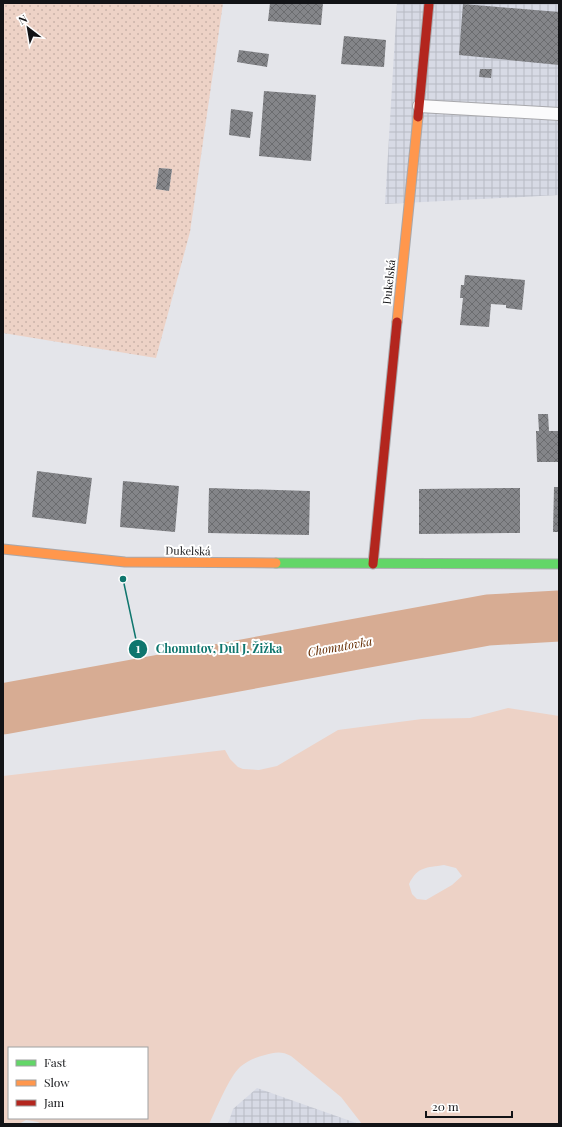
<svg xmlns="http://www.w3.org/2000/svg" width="562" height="1127" font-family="'Playfair Display',serif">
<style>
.industrial{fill:url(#industrial-grid)}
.green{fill:#edd2c6;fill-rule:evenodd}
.garden{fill:url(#garden-dots);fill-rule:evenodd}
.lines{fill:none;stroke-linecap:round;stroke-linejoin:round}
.river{stroke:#d7ac93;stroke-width:51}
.building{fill:url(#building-cross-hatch)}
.lane-casing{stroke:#a8a8ac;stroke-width:14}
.fast-casing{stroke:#a8a8ac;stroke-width:11}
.slow-casing{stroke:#a8a8ac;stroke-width:11}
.jam-casing{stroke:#a8a8ac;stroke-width:11}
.lane{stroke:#fbfbfc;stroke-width:12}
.fast{stroke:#63d668;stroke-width:9}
.slow{stroke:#ff974d;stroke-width:9}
.jam{stroke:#b3261e;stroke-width:9}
.labels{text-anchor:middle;stroke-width:4;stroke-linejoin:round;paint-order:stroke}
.street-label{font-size:11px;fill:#121316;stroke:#fff}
.water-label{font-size:12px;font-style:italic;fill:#642b00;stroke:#fff}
.leader{fill:none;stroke:#0f766e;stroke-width:1.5}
.callout-dot{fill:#0f766e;stroke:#fff;stroke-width:1.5}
.mark-label{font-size:12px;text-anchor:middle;font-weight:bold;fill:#fff}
.callout-label{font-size:12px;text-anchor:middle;font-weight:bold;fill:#0f766e;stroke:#fff;stroke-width:4;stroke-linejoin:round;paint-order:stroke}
</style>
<defs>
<pattern id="industrial-grid" width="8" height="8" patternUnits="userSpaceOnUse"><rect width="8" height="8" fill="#d7dae5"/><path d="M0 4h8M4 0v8" fill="none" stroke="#b8bac4"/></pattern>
<pattern id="garden-dots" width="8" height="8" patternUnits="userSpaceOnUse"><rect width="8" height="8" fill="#edd2c6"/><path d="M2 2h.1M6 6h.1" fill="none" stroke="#cab3a9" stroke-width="1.8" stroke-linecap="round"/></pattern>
<pattern id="building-cross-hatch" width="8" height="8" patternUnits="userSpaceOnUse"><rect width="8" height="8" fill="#848589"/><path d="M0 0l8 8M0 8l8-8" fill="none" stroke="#6b6c6f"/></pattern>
</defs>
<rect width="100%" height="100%" fill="#e4e5ea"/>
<path class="industrial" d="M 397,3 L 559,3 L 559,195 L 385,204 Z
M 257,1088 L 359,1124 L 228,1124 L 233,1109 Z"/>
<path class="green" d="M 508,708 L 559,716 L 559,1124 L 362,1124 L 341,1097 L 291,1056 C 282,1051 275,1052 265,1055 C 256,1057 247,1061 240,1067 C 229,1077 216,1110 209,1124 L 41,1124 L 38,1122 L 26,1120 L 19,1124 L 3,1124 L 3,776 L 225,750 L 230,759 L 238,767 L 243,769 L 259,770 L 277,766 L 338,730 L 422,719 L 470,718 ZM 444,865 L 456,868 L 462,876 L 452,885 L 426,900 L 417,899 L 412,894 L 409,884 C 418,866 426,868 444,865 ZM 9,1048 L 147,1048 L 147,1118 L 9,1118 Z"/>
<path class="garden" d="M 3,3 L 223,3 L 190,232 L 156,358 L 3,333 ZM 159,168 L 172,169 L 169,191 L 156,189 Z"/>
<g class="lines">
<path class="river" d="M 3,709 L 488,620 L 559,616"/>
</g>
<path class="building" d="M 270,3 L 323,3 L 321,25 L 268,21 Z
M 463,4 L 559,12 L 559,65 L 459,55 Z
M 344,36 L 386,40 L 384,67 L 341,64 Z
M 239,50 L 269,54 L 267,67 L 237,62 Z
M 480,69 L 492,69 L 491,78 L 479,77 Z
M 264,91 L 316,95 L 311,161 L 259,156 Z
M 231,109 L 253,112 L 250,138 L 229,135 Z
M 159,168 L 172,169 L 169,191 L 156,189 Z
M 465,275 L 525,280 L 522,310 L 506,308 L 506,305 L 491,304 L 489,327 L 460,325 L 463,298 L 460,298 L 461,285 L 464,285 Z
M 538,414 L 548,414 L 549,431 L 559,431 L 559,462 L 537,462 L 536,431 L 539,431 Z
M 37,471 L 92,478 L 86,524 L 32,517 Z
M 123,481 L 179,486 L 175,532 L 120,527 Z
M 554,487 L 559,487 L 559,532 L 553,532 Z
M 209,488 L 310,491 L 309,535 L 208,533 Z
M 520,488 L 520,533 L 419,534 L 419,489 Z"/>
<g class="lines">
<defs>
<path id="lane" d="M 419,106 L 559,114"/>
<path id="fast" d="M 276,563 L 559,564"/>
<path id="slow" d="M 397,322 L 418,117
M 3,549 L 125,562 L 276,563"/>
<path id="jam" d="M 418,117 L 429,3
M 373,564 L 397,322"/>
</defs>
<use href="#lane" class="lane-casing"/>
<use href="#fast" class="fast-casing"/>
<use href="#slow" class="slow-casing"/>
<use href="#jam" class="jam-casing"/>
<use href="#lane" class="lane"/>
<use href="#fast" class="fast"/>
<use href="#slow" class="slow"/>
<use href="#jam" class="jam"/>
</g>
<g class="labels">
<g class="street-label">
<text transform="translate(389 282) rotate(-84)" y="4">Dukelská</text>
<text transform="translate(188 551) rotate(1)" y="4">Dukelská</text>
</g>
<g class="water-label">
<text transform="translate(340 647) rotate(-10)" y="4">Chomutovka</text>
</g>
</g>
<path class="leader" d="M123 579L138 649"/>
<g class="callout-dot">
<circle cx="123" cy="579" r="4"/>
<circle cx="138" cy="649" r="10"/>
</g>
<g class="mark-label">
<text x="138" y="653">1</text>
</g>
<g class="callout-label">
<text x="219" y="653">Chomutov, Důl J. Žižka</text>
</g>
<rect width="562" height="1127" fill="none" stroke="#121316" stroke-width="8"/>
<rect x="8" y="1047" width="140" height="72" fill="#ffffff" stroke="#a0a1a2"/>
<rect x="16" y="1060" width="20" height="6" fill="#63d668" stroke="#a0a1a2"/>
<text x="44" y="1067" font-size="12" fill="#121316">Fast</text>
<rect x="16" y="1080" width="20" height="6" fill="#ff974d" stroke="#a0a1a2"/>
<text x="44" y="1087" font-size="12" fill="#121316">Slow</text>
<rect x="16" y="1100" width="20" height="6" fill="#b3261e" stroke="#a0a1a2"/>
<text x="44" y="1107" font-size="12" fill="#121316">Jam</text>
<g transform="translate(28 28) rotate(329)" stroke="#ffffff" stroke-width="3" paint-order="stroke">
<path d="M0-3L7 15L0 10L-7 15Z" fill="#121316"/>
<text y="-6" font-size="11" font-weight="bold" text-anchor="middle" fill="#121316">N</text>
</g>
<path d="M426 1111v6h86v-6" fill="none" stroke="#121316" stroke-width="2"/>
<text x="432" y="1111" font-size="12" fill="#121316" stroke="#ffffff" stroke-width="3" paint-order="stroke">20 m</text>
</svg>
